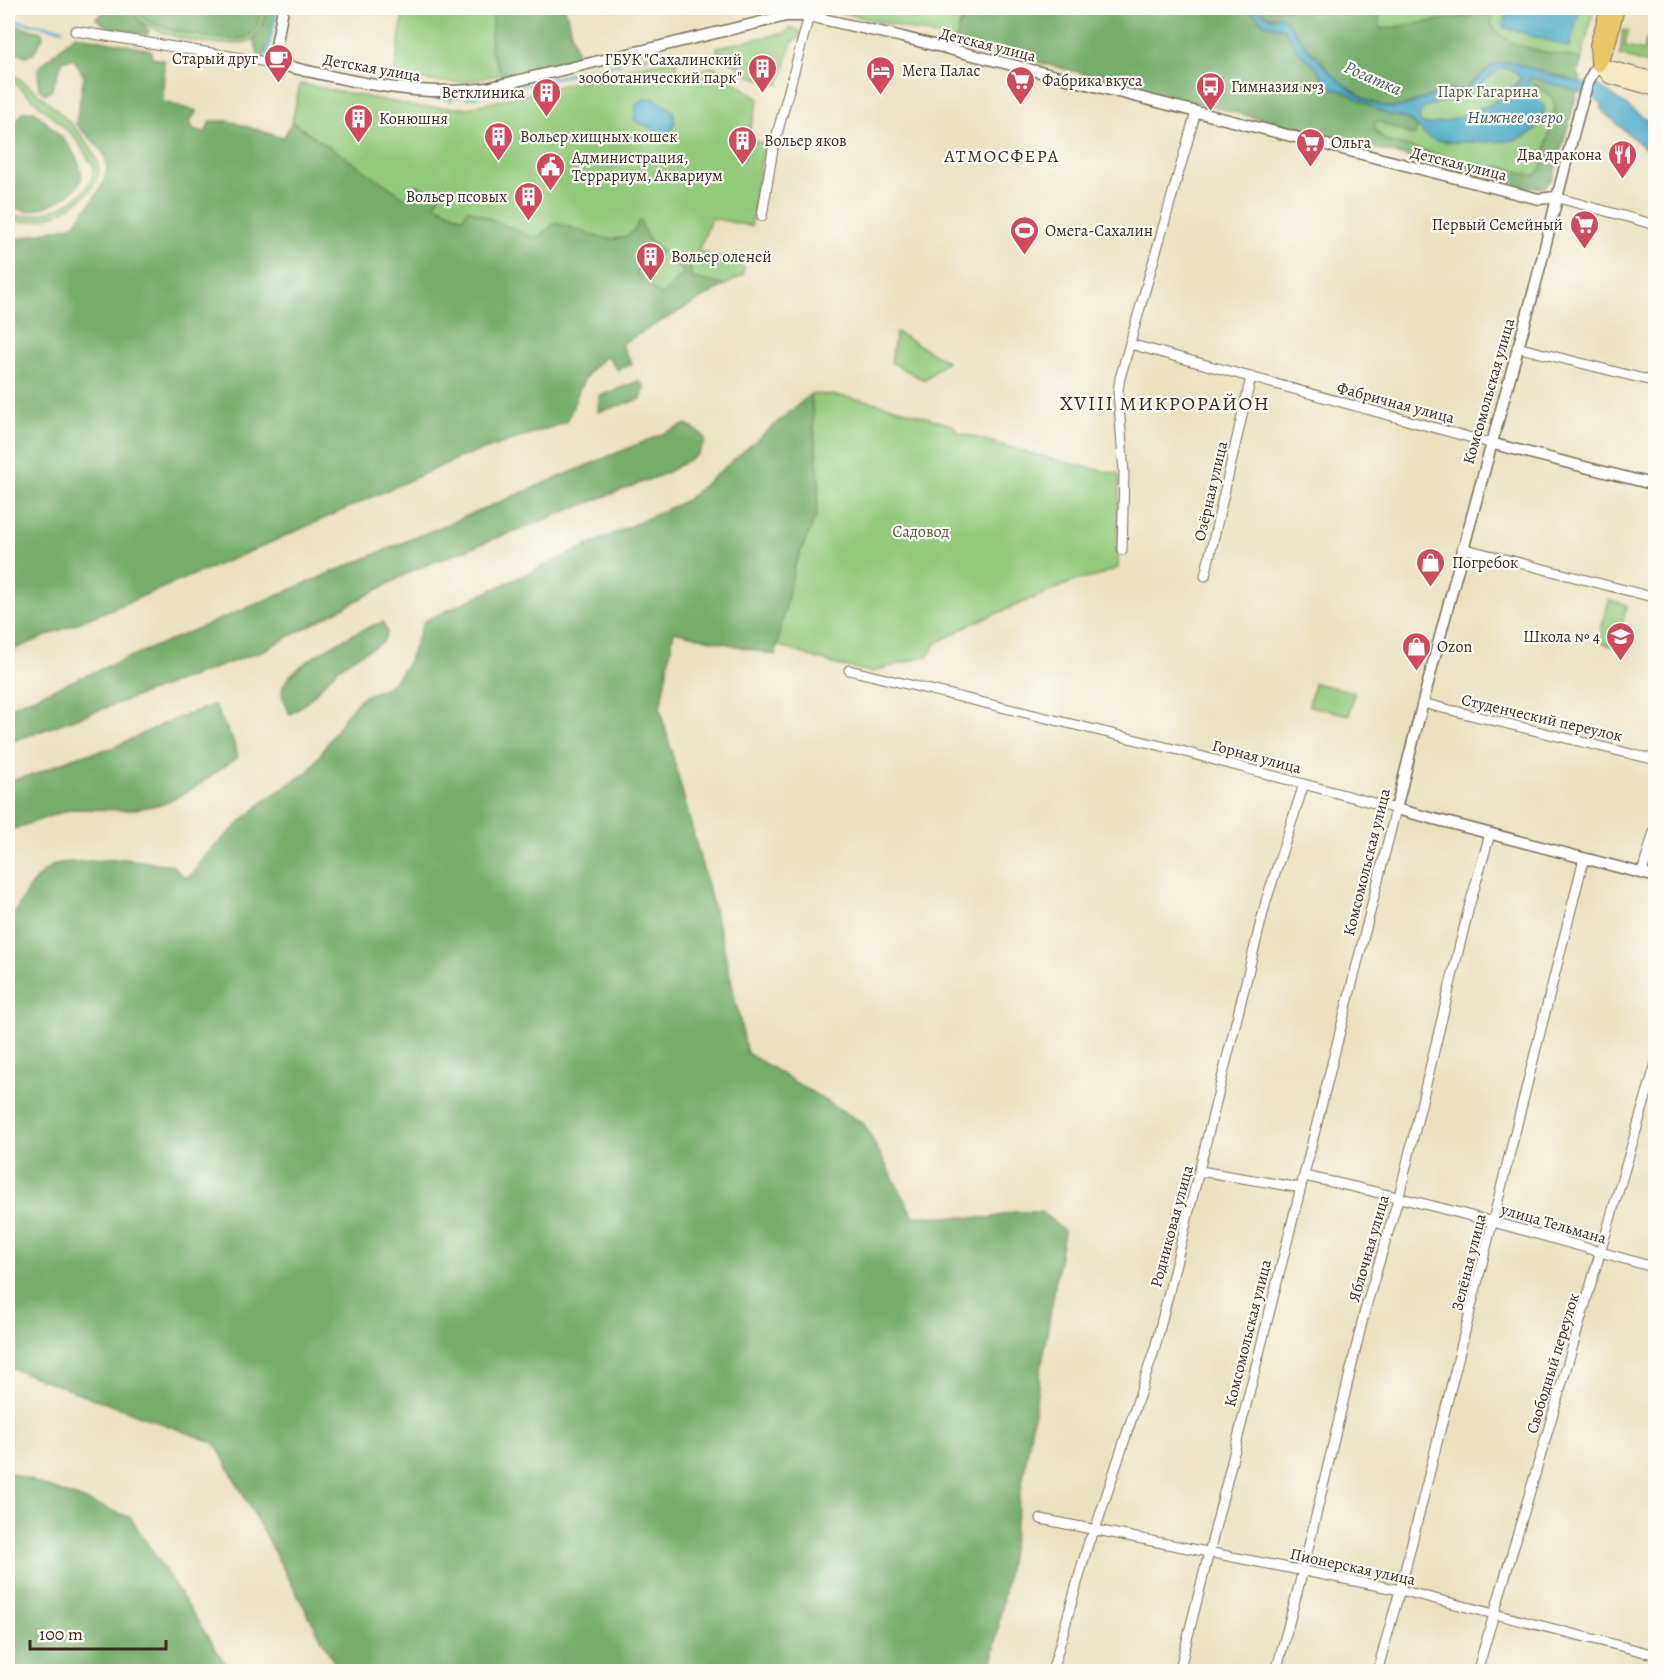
<svg xmlns="http://www.w3.org/2000/svg" width="1663" height="1679" font-family="Alegreya,serif">
<style>
.green{fill:#93c97b;stroke:#677a4c;stroke-width:1.5}
.forest{fill:#76ad6b;stroke:#586c44;stroke-width:1.5}
.water{fill:#46a9c5;stroke:#406a72;stroke-width:1.5;fill-rule:evenodd}
.lines{fill:none;stroke-linecap:round;stroke-linejoin:round}
.stream{stroke:#46a9c5;stroke-width:3}
.minor-casing{stroke:#796a56;stroke-width:11}
.tertiary-casing{stroke:#796a56;stroke-width:13}
.secondary-casing{stroke:#796a56;stroke-width:14}
.primary-casing{stroke:#796a56;stroke-width:16}
.minor{stroke:#fff;stroke-width:9}
.tertiary{stroke:#fff;stroke-width:10}
.secondary{stroke:#f6e9c3;stroke-width:12}
.primary{stroke:#e9c769;stroke-width:14}
.labels{text-anchor:middle;stroke-width:4.5;stroke-linejoin:round;paint-order:stroke}
.street-label{font-size:16px;fill:#3b2a1e;stroke:#fdfcf7}
.poi-label{font-size:16px;fill:#3b2a1e;stroke:#fdfcf7;text-anchor:start}
.park-label{font-size:16px;fill:#555a3a;stroke:#fdfcf7}
.water-label{font-size:18px;font-style:italic;fill:#3f5d61;stroke:#fdfcf7}
.neighbourhood-label{font-size:18px;letter-spacing:1.5px;fill:#3b2a1e;stroke:#fdfcf7}
.quarter-label{font-size:20px;letter-spacing:1.5px;fill:#3b2a1e;stroke:#fdfcf7}
</style>
<rect width="100%" height="100%" fill="#fdfcf7"/>
<filter id="ink" filterUnits="userSpaceOnUse"><feTurbulence type="fractalNoise" baseFrequency=".0167" numOctaves="2"/><feDisplacementMap in="SourceGraphic" scale="12" xChannelSelector="R" yChannelSelector="G"/><feConvolveMatrix kernelMatrix="1 2 1 2 8 2 1 2 1" color-interpolation-filters="sRGB"/></filter>
<filter id="wash" filterUnits="userSpaceOnUse"><feTurbulence type="fractalNoise" baseFrequency=".008" numOctaves="4" result="noise"/><feDisplacementMap in="SourceGraphic" scale="24" xChannelSelector="R" yChannelSelector="G"/><feGaussianBlur stdDeviation="1.35" result="paint"/><feColorMatrix in="noise" values="0 0 0 0 0 0 0 0 0 0 0 0 0 0 0 0 0 1.4 0 .05"/><feComposite in="paint" operator="in"/></filter>
<g filter="url(#wash)">
<rect width="100%" height="100%" fill="#ebe1bf"/>
<path class="green" d="M 128,8 L 134,8 L 157,25 L 198,34 L 221,38 L 254,30 L 262,8 L 267,8 L 264,21 L 254,39 C 228,53 141,36 128,8 Z
M 404,8 L 565,8 L 578,59 L 463,82 L 436,82 L 394,75 Z
M 825,8 L 1594,8 L 1578,73 L 1581,79 L 1553,178 L 1544,187 L 1537,188 Z
M 790,28 L 800,31 L 799,38 L 792,42 L 779,85 L 750,76 L 717,51 L 717,47 L 785,33 Z
M 1623,30 L 1628,31 L 1625,47 L 1643,51 L 1646,40 L 1650,41 L 1648,64 L 1620,55 Z
M 675,58 L 679,76 L 714,67 L 759,99 L 747,138 L 764,144 L 751,226 L 712,218 L 698,251 L 744,267 L 743,275 L 620,344 L 292,122 L 300,84 L 419,107 L 468,108 Z
M 8,70 C 30,86 100,141 99,170 C 99,185 85,197 73,205 C 53,218 31,225 8,220 L 8,215 C 37,221 92,203 94,167 L 75,137 L 8,77 Z
M 896,332 L 947,361 L 924,380 L 891,362 Z
M 811,394 C 862,395 907,411 954,426 L 957,432 C 1011,448 1064,464 1119,474 L 1118,568 L 1095,577 L 1077,580 L 971,624 L 935,644 L 929,655 L 871,672 L 837,665 L 777,645 L 794,567 L 817,513 L 819,480 Z
M 1609,600 L 1627,605 L 1616,647 L 1598,642 Z
M 1314,683 L 1354,692 L 1349,715 L 1309,706 Z"/>
<path class="forest" d="M 109,8 L 128,8 L 149,31 L 146,35 L 107,27 L 96,18 Z
M 134,8 L 262,8 C 260,17 257,31 248,36 C 233,45 172,31 156,25 C 146,21 139,16 134,8 Z
M 267,8 L 277,8 L 269,45 L 262,58 L 258,55 L 254,39 L 264,21 Z
M 494,8 L 565,8 L 578,59 L 503,76 L 490,50 Z
M 973,8 L 1246,8 L 1265,24 L 1283,28 L 1299,52 L 1314,65 L 1331,88 C 1351,91 1368,107 1388,114 C 1399,119 1408,116 1417,128 L 1415,135 L 1411,135 L 1378,121 L 1374,124 L 1376,131 L 1386,141 L 1490,168 C 1513,163 1515,175 1535,175 L 1541,168 L 1555,108 L 1552,97 L 1528,80 L 1531,77 L 1577,91 L 1553,178 L 1544,187 L 1529,188 L 956,41 L 959,26 Z
M 1255,8 L 1359,8 L 1359,13 L 1379,16 L 1381,29 L 1494,12 L 1491,23 C 1503,50 1555,53 1582,59 L 1578,73 L 1579,83 L 1557,75 L 1491,66 L 1464,90 L 1449,90 L 1398,107 L 1386,107 L 1367,100 L 1332,76 L 1319,56 L 1310,51 L 1284,18 L 1265,16 Z
M 8,24 L 41,32 L 43,37 L 33,54 L 26,56 L 8,49 Z
M 75,35 L 151,50 L 152,58 L 164,60 L 163,102 L 197,111 L 190,121 L 194,131 L 206,132 L 210,121 L 229,121 L 283,138 L 292,122 L 407,199 L 417,185 L 440,195 L 435,205 L 463,218 L 468,209 L 534,238 L 540,236 L 555,223 C 583,229 624,257 640,220 L 648,239 L 662,251 L 636,273 L 661,296 L 684,273 L 675,264 L 690,266 L 692,278 L 725,285 L 621,344 L 632,364 L 618,370 L 607,356 C 581,373 578,394 567,422 L 459,458 L 256,549 L 8,652 L 8,241 L 74,225 C 86,208 116,178 104,155 C 99,144 84,133 76,124 L 84,76 L 74,59 L 63,60 L 51,91 L 46,94 L 39,89 L 38,68 Z
M 34,111 C 52,129 76,146 81,172 C 85,193 45,209 29,211 C 22,212 14,207 8,205 L 8,133 L 23,112 Z
M 639,381 L 645,388 L 641,399 L 598,412 L 599,396 Z
M 811,394 L 819,480 L 817,513 L 794,567 L 775,655 L 674,631 L 660,709 L 722,940 L 747,1053 L 864,1124 L 913,1216 L 990,1218 L 1014,1212 L 1042,1212 L 1064,1231 L 991,1671 L 335,1671 L 334,1662 L 215,1443 L 8,1367 L 8,928 C 20,903 31,874 59,863 L 124,859 L 172,865 L 185,878 L 193,874 L 203,857 L 265,800 L 310,770 L 347,714 L 362,697 L 385,688 L 395,680 L 407,665 L 424,621 L 685,501 Z
M 686,424 L 703,435 L 705,441 L 697,455 L 666,473 L 416,569 L 262,651 L 8,743 L 8,708 Z
M 383,622 L 387,633 L 383,642 C 368,651 351,657 338,669 C 320,685 313,701 290,714 C 287,707 280,695 283,687 C 291,664 360,629 383,622 Z
M 214,705 L 233,741 L 238,757 L 192,789 L 163,804 L 130,810 L 71,809 L 8,831 L 8,781 L 36,774 L 75,757 L 112,748 L 177,718 Z
M 8,1472 L 130,1517 L 230,1671 L 8,1671 Z"/>
<path class="water" d="M 1246,8 L 1255,8 L 1271,18 L 1278,16 L 1284,18 C 1306,47 1358,114 1399,107 C 1410,105 1422,99 1434,95 C 1442,93 1459,92 1464,89 C 1482,79 1487,62 1510,62 L 1579,83 L 1596,84 L 1655,126 L 1655,157 L 1601,110 L 1602,104 L 1592,96 L 1531,77 L 1528,80 L 1529,94 L 1544,106 C 1542,145 1502,142 1473,142 C 1461,142 1442,143 1431,139 C 1423,135 1418,126 1411,121 C 1403,116 1397,117 1389,115 C 1369,108 1352,91 1331,88 L 1314,65 L 1299,52 L 1283,28 L 1265,24 ZM 1505,68 L 1515,71 L 1521,78 C 1514,85 1510,93 1501,98 C 1487,107 1436,129 1421,123 L 1419,117 L 1424,107 L 1466,96 L 1499,69 Z
M 1508,8 L 1580,8 L 1569,47 L 1503,27 Z
M 654,98 L 673,111 L 675,123 L 669,133 L 662,134 L 634,120 L 636,105 L 644,99 Z"/>
<g class="lines">
<path class="stream" d="M 8,20 L 62,29
M 267,55 L 277,8
M 636,59 L 648,56
M 291,73 L 307,76
M 393,92 L 452,100
M 467,98 L 620,63"/>
</g>
</g>
<g filter="url(#ink)">
<g class="lines">
<defs>
<path id="minor" d="M 75,31 L 273,63
M 1555,197 L 1656,225
M 762,216 L 773,149 L 809,16
M 1130,344 L 1490,443
M 1517,347 L 1656,382
M 1462,548 L 1656,598
M 1122,550 L 1124,473 L 1118,391 L 1120,378 L 1196,112
M 1205,576 L 1251,377
M 849,670 L 1178,750 L 1396,809 L 1179,1672
M 1422,703 L 1656,760
M 1642,873 L 1656,825
M 1200,1171 L 1301,1188
M 1304,1176 C 1423,1201 1539,1234 1656,1268
M 1041,1519 L 1400,1590 L 1656,1655
M 1052,1672 L 1089,1541 L 1095,1530 L 1155,1348 L 1266,901 L 1304,784
M 1276,1672 L 1303,1570 L 1365,1310 L 1399,1196 L 1469,907 L 1490,834
M 1377,1672 L 1400,1590 L 1584,858
M 1477,1672 L 1656,1063"/>
<path id="tertiary" d="M 283,8 L 273,63 C 342,79 416,99 487,88 L 786,16 L 809,16 L 902,37 L 1539,199 L 1555,197
M 1598,64 L 1588,82 C 1566,154 1551,228 1531,301 C 1484,470 1438,639 1396,809 L 1656,877
M 1490,443 L 1656,485"/>
<path id="secondary" d="M 1598,64 L 1609,77 L 1656,90
M 1598,64 L 1656,79"/>
<path id="primary" d="M 1598,62 L 1597,45 L 1608,8
M 1598,64 L 1607,48 L 1617,8"/>
</defs>
<use href="#minor" class="minor-casing"/>
<use href="#tertiary" class="tertiary-casing"/>
<use href="#secondary" class="secondary-casing"/>
<use href="#primary" class="primary-casing"/>
<use href="#minor" class="minor"/>
<use href="#tertiary" class="tertiary"/>
<use href="#secondary" class="secondary"/>
<use href="#primary" class="primary"/>
</g>
</g>
<defs>
<symbol id="cafe-pin" viewBox="-11 -11 22 30"><path d="M0 17L-7.5 6A9.5 9.5 0 1 1 7.5 6Z" fill="#d1495b" stroke="#fdfcf7"/><path d="M-5.5-4.5H6V0H3Q3 3.5 0 3.5H-2.5Q-5.5 3.5-5.5 0ZM3-3.2v2h1.7v-2ZM-6 4.5H4V6H-6Z" fill="#fff"/></symbol>
<symbol id="building-pin" viewBox="-11 -11 22 30"><path d="M0 17L-7.5 6A9.5 9.5 0 1 1 7.5 6Z" fill="#d1495b" stroke="#fdfcf7"/><path d="M-4-6H4V6H1V3H-1V6H-4ZM-2.5-4.3h1.7v1.8h-1.7ZM.8-4.3h1.7v1.8H.8ZM-2.5-1h1.7V.8h-1.7ZM.8-1h1.7V.8H.8Z" fill="#fff"/></symbol>
<symbol id="hotel-pin" viewBox="-11 -11 22 30"><path d="M0 17L-7.5 6A9.5 9.5 0 1 1 7.5 6Z" fill="#d1495b" stroke="#fdfcf7"/><path d="M-6-4.5h1.5V1H6V5H4.5V3h-9V5H-6ZM-4 0a1.8 1.8 0 1 1 3.6 0ZM.5 0V-2.5h3Q6-2.5 6 0Z" fill="#fff"/></symbol>
<symbol id="supermarket-pin" viewBox="-11 -11 22 30"><path d="M0 17L-7.5 6A9.5 9.5 0 1 1 7.5 6Z" fill="#d1495b" stroke="#fdfcf7"/><path d="M-6-5.5h2.5l.6 2H6L4.5 2H-2.5L-4.4-4H-6ZM-1.5 3.2a1.3 1.3 0 1 0 .1 0ZM3 3.2a1.3 1.3 0 1 0 .1 0Z" fill="#fff"/></symbol>
<symbol id="bus-pin" viewBox="-11 -11 22 30"><path d="M0 17L-7.5 6A9.5 9.5 0 1 1 7.5 6Z" fill="#d1495b" stroke="#fdfcf7"/><path d="M-5-6H5V4H4V6H2V4H-2V6H-4V4H-5ZM-3.5-4V0h7V-4ZM-3.5 1.2v1.5H-2V1.2ZM2 1.2v1.5H3.5V1.2Z" fill="#fff"/></symbol>
<symbol id="restaurant-pin" viewBox="-11 -11 22 30"><path d="M0 17L-7.5 6A9.5 9.5 0 1 1 7.5 6Z" fill="#d1495b" stroke="#fdfcf7"/><path d="M-5-6h1v4h1v-4h1v4h1v-4h1v5L-1.5 .5V6h-2V.5L-5-1ZM5-6V6H3V1.5H1.5Q1.5-4 5-6Z" fill="#fff"/></symbol>
<symbol id="civic-pin" viewBox="-11 -11 22 30"><path d="M0 17L-7.5 6A9.5 9.5 0 1 1 7.5 6Z" fill="#d1495b" stroke="#fdfcf7"/><path d="M-.6-6.5H3V-4.5H.6V-3L4-1V1h2V6H-6V1h2V-1L-.6-3ZM-1.2 2.5V6h2.4V2.5Z" fill="#fff"/></symbol>
<symbol id="stadium-pin" viewBox="-11 -11 22 30"><path d="M0 17L-7.5 6A9.5 9.5 0 1 1 7.5 6Z" fill="#d1495b" stroke="#fdfcf7"/><path d="M0-5a6.5 5 0 1 0 0 10a6.5 5 0 1 0 0-10ZM-3.5-1.8h7v3.6h-7Z" fill="#fff"/></symbol>
<symbol id="shop-pin" viewBox="-11 -11 22 30"><path d="M0 17L-7.5 6A9.5 9.5 0 1 1 7.5 6Z" fill="#d1495b" stroke="#fdfcf7"/><path d="M-5-2.5h2.3a2.7 3.5 0 0 1 5.4 0H5L5.5 6h-11ZM-1.5-2.5h3a1.5 2.3 0 0 0-3 0Z" fill="#fff"/></symbol>
<symbol id="school-pin" viewBox="-11 -11 22 30"><path d="M0 17L-7.5 6A9.5 9.5 0 1 1 7.5 6Z" fill="#d1495b" stroke="#fdfcf7"/><path d="M0-5L7-2L0 1L-7-2ZM-4 1L0 2.5L4 1V4Q0 6-4 4Z" fill="#fff"/></symbol>
</defs>
<g fill-rule="evenodd">
<use href="#cafe-pin" x="262" y="42" width="33" height="45"/>
<use href="#building-pin" x="746" y="52" width="33" height="45"/>
<use href="#hotel-pin" x="864" y="54" width="33" height="45"/>
<use href="#supermarket-pin" x="1004" y="64" width="33" height="45"/>
<use href="#bus-pin" x="1194" y="70" width="33" height="45"/>
<use href="#building-pin" x="530" y="76" width="33" height="45"/>
<use href="#building-pin" x="342" y="102" width="33" height="45"/>
<use href="#building-pin" x="482" y="120" width="33" height="45"/>
<use href="#building-pin" x="726" y="124" width="33" height="45"/>
<use href="#supermarket-pin" x="1294" y="126" width="33" height="45"/>
<use href="#restaurant-pin" x="1606" y="138" width="33" height="45"/>
<use href="#civic-pin" x="534" y="150" width="33" height="45"/>
<use href="#building-pin" x="512" y="180" width="33" height="45"/>
<use href="#supermarket-pin" x="1568" y="208" width="33" height="45"/>
<use href="#stadium-pin" x="1008" y="214" width="33" height="45"/>
<use href="#building-pin" x="634" y="240" width="33" height="45"/>
<use href="#shop-pin" x="1414" y="546" width="33" height="45"/>
<use href="#school-pin" x="1604" y="620" width="33" height="45"/>
<use href="#shop-pin" x="1400" y="630" width="33" height="45"/>
</g>
<g class="labels">
<g class="street-label">
<text transform="translate(988 44) rotate(14)" y="6">Детская улица</text>
<text transform="translate(372 67) rotate(10)" y="6">Детская улица</text>
<text transform="translate(1459 163) rotate(14)" y="6">Детская улица</text>
<text transform="translate(1488 391) rotate(-74)" y="6">Комсомольская улица</text>
<text transform="translate(1396 402) rotate(15)" y="6">Фабричная улица</text>
<text transform="translate(1210 491) rotate(-77)" y="6">Озёрная улица</text>
<text transform="translate(1542 717) rotate(13)" y="6">Студенческий переулок</text>
<text transform="translate(1257 756) rotate(15)" y="6">Горная улица</text>
<text transform="translate(1366 862) rotate(-76)" y="6">Комсомольская улица</text>
<text transform="translate(1554 1223) rotate(16)" y="6">улица Тельмана</text>
<text transform="translate(1171 1226) rotate(-75)" y="6">Родниковая улица</text>
<text transform="translate(1368 1248) rotate(-74)" y="6">Яблочная улица</text>
<text transform="translate(1468 1262) rotate(-76)" y="6">Зелёная улица</text>
<text transform="translate(1247 1333) rotate(-76)" y="6">Комсомольская улица</text>
<text transform="translate(1552 1363) rotate(-73)" y="6">Свободный переулок</text>
<text transform="translate(1353 1566) rotate(12)" y="6">Пионерская улица</text>
</g>
<g class="poi-label">
<text x="258" y="64" text-anchor="end">Старый друг</text>
<text x="742" y="65" text-anchor="end">ГБУК "Сахалинский<tspan x="742" dy="18">зооботанический парк"</tspan></text>
<text x="902" y="76">Мега Палас</text>
<text x="1042" y="86">Фабрика вкуса</text>
<text x="1231" y="92">Гимназия №3</text>
<text x="525" y="98" text-anchor="end">Ветклиника</text>
<text x="379" y="124">Конюшня</text>
<text x="520" y="142">Вольер хищных кошек</text>
<text x="764" y="146">Вольер яков</text>
<text x="1331" y="148">Ольга</text>
<text x="1602" y="160" text-anchor="end">Два дракона</text>
<text x="572" y="163">Администрация,<tspan x="572" dy="18">Террариум, Аквариум</tspan></text>
<text x="507" y="202" text-anchor="end">Вольер псовых</text>
<text x="1563" y="230" text-anchor="end">Первый Семейный</text>
<text x="1045" y="236">Омега-Сахалин</text>
<text x="671" y="262">Вольер оленей</text>
<text x="1452" y="568">Погребок</text>
<text x="1600" y="642" text-anchor="end">Школа № 4</text>
<text x="1437" y="652">Ozon</text>
</g>
<g class="park-label">
<text x="1488" y="97">Парк Гагарина</text>
<text x="921" y="537">Садовод</text>
</g>
<g class="water-label">
<text transform="translate(1373 78) rotate(24)" y="6">Рогатка</text>
<text x="1515" y="123">Нижнее озеро</text>
</g>
<g class="neighbourhood-label">
<text x="1002" y="162">АТМОСФЕРА</text>
</g>
<g class="quarter-label">
<text x="1165" y="410">XVIII МИКРОРАЙОН</text>
</g>
</g>
<rect width="1663" height="1679" fill="none" stroke="#fdfcf7" stroke-width="30"/>
<path d="M30 1640v9h136v-9" fill="none" stroke="#3b2a1e" stroke-width="3"/>
<text x="39" y="1640" font-size="18" fill="#3b2a1e" stroke="#fdfcf7" stroke-width="4.5" paint-order="stroke">100 m</text>
</svg>
